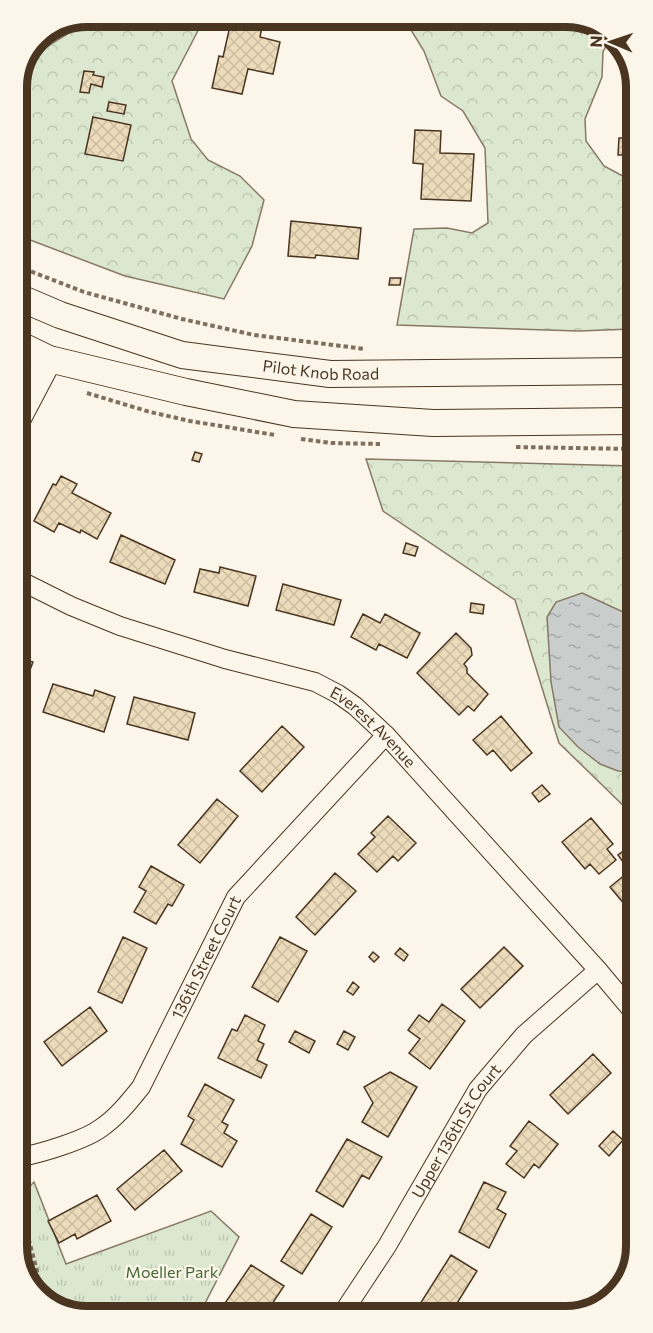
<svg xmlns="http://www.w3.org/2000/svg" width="653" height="1333" font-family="Commissioner,sans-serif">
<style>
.grass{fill:url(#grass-tufts);stroke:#887966;stroke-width:1.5}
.forest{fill:url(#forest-crowns);stroke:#887966;stroke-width:1.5}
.water{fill:url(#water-ripples);stroke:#887966;stroke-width:1.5}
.building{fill:url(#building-cross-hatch);stroke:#4a3520;stroke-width:1.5}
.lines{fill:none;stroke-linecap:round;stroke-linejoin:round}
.street-casing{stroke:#4a3520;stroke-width:20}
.secondary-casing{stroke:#4a3520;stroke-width:28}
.path{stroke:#7f6f5c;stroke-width:4;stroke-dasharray:4.5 3;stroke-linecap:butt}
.street{stroke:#fbf6e9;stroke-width:18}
.secondary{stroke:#fbf6e9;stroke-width:26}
.labels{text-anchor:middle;stroke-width:4.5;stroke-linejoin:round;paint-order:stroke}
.street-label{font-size:16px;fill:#4a3520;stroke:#fbf6e9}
.park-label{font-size:16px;fill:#436837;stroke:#fbf6e9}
.rim{fill:none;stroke:#4a3520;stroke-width:8}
</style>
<defs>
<pattern id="grass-tufts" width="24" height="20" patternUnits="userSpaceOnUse" patternTransform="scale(1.5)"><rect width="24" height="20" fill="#dce7d0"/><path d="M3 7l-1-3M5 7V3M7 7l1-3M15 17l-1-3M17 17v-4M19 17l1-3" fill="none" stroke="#bec7b2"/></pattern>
<pattern id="forest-crowns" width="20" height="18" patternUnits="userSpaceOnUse" patternTransform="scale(1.5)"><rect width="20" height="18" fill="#dce7d0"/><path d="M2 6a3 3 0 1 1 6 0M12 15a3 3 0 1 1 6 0" fill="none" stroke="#bec7b2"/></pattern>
<pattern id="water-ripples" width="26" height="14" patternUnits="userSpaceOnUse" patternTransform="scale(1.5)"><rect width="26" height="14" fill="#c9cecd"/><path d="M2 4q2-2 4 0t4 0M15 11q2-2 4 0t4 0" fill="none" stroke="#a5a8a6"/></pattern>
<pattern id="building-cross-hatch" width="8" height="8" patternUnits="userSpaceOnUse" patternTransform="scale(1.5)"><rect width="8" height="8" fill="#ecdcbc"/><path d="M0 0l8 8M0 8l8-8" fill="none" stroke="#ccbda1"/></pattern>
</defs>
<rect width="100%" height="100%" fill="#fbf6e9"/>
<path class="grass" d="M 34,1182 L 66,1264 L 211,1211 L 239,1237 L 199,1315 L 82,1316 L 44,1302 L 24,1275 L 25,1275 L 22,1266 L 21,1195 Z"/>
<path class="forest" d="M 95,17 L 205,17 L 172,81 L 191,139 L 208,160 L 240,176 L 264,200 L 252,246 L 224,299 L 125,276 L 17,235 L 17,83 L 28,58 Z
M 403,17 L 571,17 L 609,31 L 612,35 L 603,52 L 602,77 L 585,119 L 586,141 L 604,166 L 632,181 L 632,329 L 578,331 L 397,325 L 414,229 L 447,228 L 472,233 L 488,223 L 485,148 L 463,111 L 441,96 L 424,51 Z
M 366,459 L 633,466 L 635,817 L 559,743 L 515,600 L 383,511 Z"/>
<path class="water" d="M 582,593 L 634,617 L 634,772 L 618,771 L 600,764 L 578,747 L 559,727 L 551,682 L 547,617 L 556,602 Z"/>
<path class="building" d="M 232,17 L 264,17 L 260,37 L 280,42 L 273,74 L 248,69 L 242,94 L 212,88 L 219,56 L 223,57 Z
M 84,71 L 94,72 L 93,75 L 104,77 L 102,87 L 91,84 L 89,93 L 80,92 Z
M 109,102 L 126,105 L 124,114 L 107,111 Z
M 93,117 L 131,125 L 123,161 L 85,154 Z
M 632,119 L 632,168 L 625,168 L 625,155 L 618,155 L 619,138 L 626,138 L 626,120 Z
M 415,130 L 441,131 L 440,153 L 474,154 L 471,201 L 421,199 L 423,164 L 413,163 Z
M 291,221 L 361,228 L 358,259 L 316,255 L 315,258 L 288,256 Z
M 390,278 L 401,278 L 400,285 L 389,285 Z
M 195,452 L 202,454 L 199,462 L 192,460 Z
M 61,476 L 77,484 L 72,493 L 111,513 L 97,539 L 81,530 L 80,533 L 59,523 L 54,532 L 34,521 L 53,484 L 56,485 Z
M 121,535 L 175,560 L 165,584 L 110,562 Z
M 406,543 L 418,547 L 415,556 L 403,553 Z
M 220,567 L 256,576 L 248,606 L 194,592 L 200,569 L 219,573 Z
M 283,584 L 341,600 L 334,625 L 276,610 Z
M 471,603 L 484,605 L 483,614 L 470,612 Z
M 363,614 L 380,623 L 385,614 L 420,633 L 407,658 L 379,644 L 376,650 L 351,637 Z
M 456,633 L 471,648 L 472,655 L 464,664 L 467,668 L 467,673 L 488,694 L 474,711 L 468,706 L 459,715 L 417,673 Z
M 19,658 L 33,662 L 25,683 L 19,681 Z
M 53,684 L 93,696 L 95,690 L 115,697 L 104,732 L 43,712 Z
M 134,697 L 195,713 L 188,740 L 127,724 Z
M 501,716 L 532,753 L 511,771 L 493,750 L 487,755 L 473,740 Z
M 282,726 L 304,747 L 262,792 L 240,771 Z
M 542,785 L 550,794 L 539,802 L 532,793 Z
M 217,799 L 238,816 L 200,863 L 178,845 Z
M 388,816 L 416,843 L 398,861 L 393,856 L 377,872 L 358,854 L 375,837 L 371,833 Z
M 591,818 L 613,844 L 607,849 L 616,860 L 599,874 L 590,864 L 585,869 L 562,842 Z
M 626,849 L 631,855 L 623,862 L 618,855 Z
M 151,866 L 184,885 L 172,906 L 168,904 L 156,924 L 134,912 L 146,891 L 139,887 Z
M 632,869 L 635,872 L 635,928 L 626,917 L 631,912 L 610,887 Z
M 335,873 L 356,891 L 315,935 L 296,917 Z
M 123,937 L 147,948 L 122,1003 L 98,992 Z
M 280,937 L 307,951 L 278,1002 L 252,987 Z
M 504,947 L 523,966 L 480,1008 L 461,989 Z
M 400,948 L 408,955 L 404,961 L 395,954 Z
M 373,952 L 379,957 L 374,962 L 369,957 Z
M 353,982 L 359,987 L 353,995 L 347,991 Z
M 442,1004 L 465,1021 L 430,1069 L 409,1053 L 420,1039 L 408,1030 L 419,1015 L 429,1022 Z
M 90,1007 L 107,1031 L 62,1066 L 44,1042 Z
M 245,1015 L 265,1025 L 258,1041 L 264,1044 L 257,1060 L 267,1065 L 261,1078 L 218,1058 L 232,1029 L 237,1031 Z
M 295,1031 L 315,1041 L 309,1053 L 289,1042 Z
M 344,1031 L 355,1037 L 348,1050 L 337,1044 Z
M 593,1054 L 611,1073 L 568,1114 L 550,1095 Z
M 390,1072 L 417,1087 L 388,1137 L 362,1122 L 373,1103 L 364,1087 Z
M 205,1084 L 234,1100 L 222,1122 L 228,1125 L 224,1133 L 237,1141 L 222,1167 L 181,1144 L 194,1120 L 188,1116 Z
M 529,1121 L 558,1144 L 539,1168 L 534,1164 L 524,1178 L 506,1164 L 517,1151 L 510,1146 Z
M 613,1131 L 623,1140 L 609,1156 L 599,1146 Z
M 347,1139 L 382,1157 L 369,1179 L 362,1175 L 343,1207 L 316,1191 Z
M 164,1150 L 182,1171 L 135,1210 L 117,1189 Z
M 484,1182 L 506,1192 L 497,1209 L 506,1214 L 489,1248 L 459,1232 Z
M 97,1195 L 111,1221 L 77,1239 L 75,1234 L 59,1243 L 48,1221 Z
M 311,1214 L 332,1227 L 302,1274 L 281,1261 Z
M 451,1255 L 477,1271 L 451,1313 L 434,1313 L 420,1304 Z
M 633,1258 L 624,1285 L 614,1294 L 611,1291 Z
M 251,1265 L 284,1286 L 270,1307 L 264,1303 L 256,1315 L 217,1315 Z"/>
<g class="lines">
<defs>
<g id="street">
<path id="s1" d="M 19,580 L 71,606 L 120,626 L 225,659 L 315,682 L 338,694 L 355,706 L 386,735 L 598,970 L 635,1014"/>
<path id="s2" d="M 21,1157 C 42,1153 85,1140 101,1128 C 117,1117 129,1102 141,1087 L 236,897 L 386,735"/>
<path id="s3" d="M 342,1314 L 387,1246 L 478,1089 L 524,1035 L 598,970"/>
</g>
<g id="secondary">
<path id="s4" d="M 18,297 L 60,315 L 182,355 L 330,374 L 633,371"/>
<path d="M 18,344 L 49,359 L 186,392 L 294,414 L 433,423 L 633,421"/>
<path d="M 18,418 L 49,359"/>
</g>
</defs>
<use href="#street" class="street-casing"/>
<use href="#secondary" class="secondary-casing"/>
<path class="path" d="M 17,266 L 84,292 L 182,319 L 254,335 L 365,349
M 87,393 L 150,412 L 190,421 L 275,435
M 301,439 L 331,443 L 380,444
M 516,447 L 633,449
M 21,1210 L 37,1271 L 38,1294"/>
<use href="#street" class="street"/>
<use href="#secondary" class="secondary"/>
</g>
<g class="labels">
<g class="street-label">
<text dy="6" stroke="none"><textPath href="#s4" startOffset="314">Pilot Knob Road</textPath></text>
<text dy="6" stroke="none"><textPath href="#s1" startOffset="388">Everest Avenue</textPath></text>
<text dy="6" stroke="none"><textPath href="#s2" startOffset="288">136th Street Court</textPath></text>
<text dy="6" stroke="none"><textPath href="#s3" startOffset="216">Upper 136th St Court</textPath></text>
</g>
<g class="park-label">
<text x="172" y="1278">Moeller Park</text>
</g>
</g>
<path d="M0 0H653V1333H0ZM87 27H566A60 60 0 0 1 626 87V1246A60 60 0 0 1 566 1306H87A60 60 0 0 1 27 1246V87A60 60 0 0 1 87 27Z" fill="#fbf6e9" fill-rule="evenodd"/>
<path class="rim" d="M87 27H566A60 60 0 0 1 626 87V1246A60 60 0 0 1 566 1306H87A60 60 0 0 1 27 1246V87A60 60 0 0 1 87 27Z"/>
<g transform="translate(611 42) rotate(272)" stroke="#fbf6e9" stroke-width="4.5" paint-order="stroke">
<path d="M0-4.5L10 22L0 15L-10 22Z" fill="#4a3520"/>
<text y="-9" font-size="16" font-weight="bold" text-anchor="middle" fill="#4a3520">N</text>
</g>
</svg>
